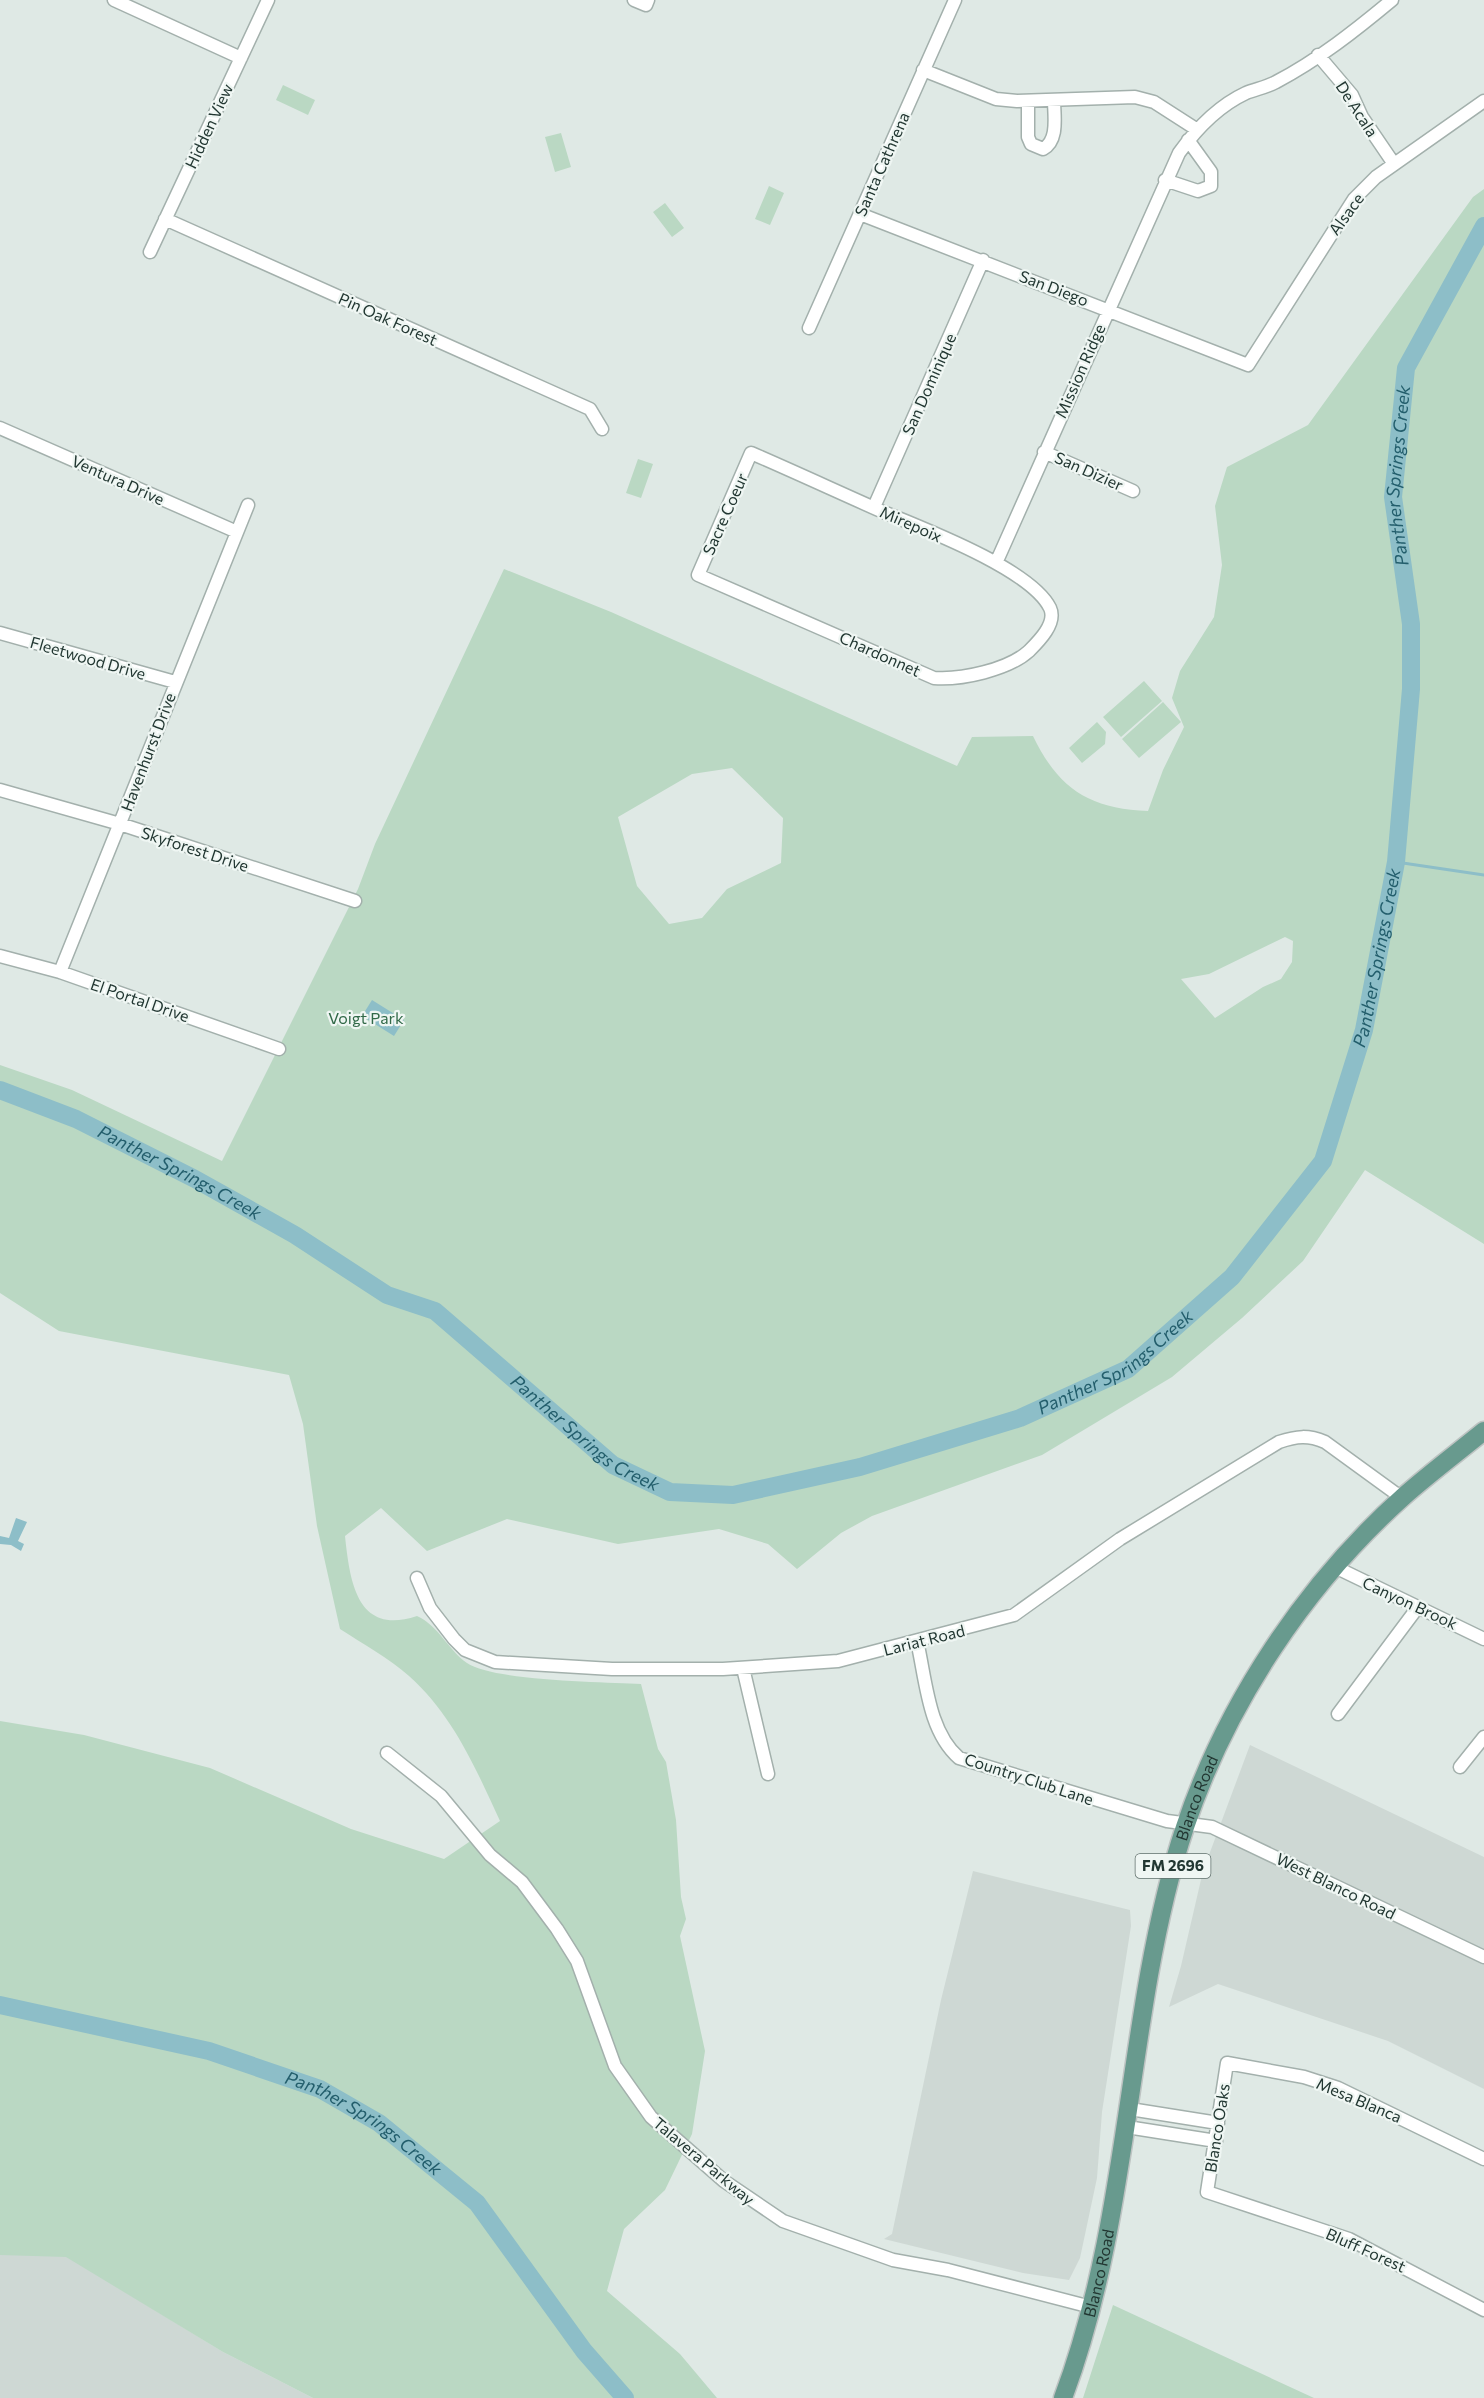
<svg xmlns="http://www.w3.org/2000/svg" width="1484" height="2398" font-family="Commissioner,sans-serif">
<style>
.built{fill:#ced8d4}
.green{fill:#bad8c3;fill-rule:evenodd}
.water{fill:#8dbec8}
.lines{fill:none;stroke-linecap:round;stroke-linejoin:round}
.stream{stroke:#8dbec8;stroke-width:3}
.river{stroke:#8dbec8;stroke-width:18}
.minor-casing{stroke:#a3b0ac;stroke-width:15}
.primary-casing{stroke:#bdc3c2;stroke-width:21}
.minor{stroke:#fff;stroke-width:12}
.primary{stroke:#689a8e;stroke-width:18}
.labels{text-anchor:middle;stroke-width:4.5;stroke-linejoin:round;paint-order:stroke}
.shield{fill:#eff6f3;stroke:#60706c;stroke-width:1.5}
.shield-label{font-size:15px;font-weight:bold;fill:#223732}
.street-label{font-size:16px;fill:#223732;stroke:#eff6f3}
.park-label{font-size:16px;fill:#316948;stroke:#eff6f3}
.water-label{font-size:18px;font-style:italic;fill:#235e6c;stroke:#eff6f3}
</style>
<rect width="100%" height="100%" fill="#dfe9e5"/>
<path class="built" d="M 1250,1745 L 1484,1857 L 1484,2089 L 1388,2041 L 1218,1984 L 1169,2007 L 1181,1966 L 1203,1871 Z
M 973,1871 L 1130,1910 L 1131,1926 L 1102,2112 L 1097,2178 L 1080,2258 L 1069,2280 L 1023,2273 L 884,2239 L 892,2234 L 941,2000 Z
M 0,2224 L 29,2233 L 223,2352 L 313,2398 L 0,2398 Z"/>
<path class="green" d="M 283,85 L 315,100 L 308,115 L 276,100 Z
M 561,133 L 571,167 L 555,172 L 545,137 Z
M 769,186 L 784,193 L 770,225 L 755,219 Z
M 1484,189 L 1484,1244 L 1365,1170 L 1303,1261 L 1242,1318 L 1172,1377 L 1042,1455 L 872,1516 L 841,1533 L 797,1569 L 768,1544 L 719,1529 L 618,1544 L 507,1519 L 427,1551 L 381,1508 L 345,1536 C 350,1582 357,1636 417,1616 C 439,1626 448,1650 467,1663 C 493,1681 604,1682 641,1684 L 658,1749 L 666,1762 L 676,1820 L 681,1897 L 686,1919 L 680,1936 L 705,2051 L 692,2134 L 665,2190 L 624,2229 L 607,2291 L 680,2354 L 717,2398 L 313,2398 L 223,2352 L 66,2257 L 0,2255 L 0,1721 L 84,1735 L 210,1768 L 351,1829 L 444,1859 L 500,1821 C 476,1769 453,1715 409,1676 C 389,1658 363,1644 340,1629 L 317,1526 L 303,1424 L 289,1375 L 59,1331 L 0,1293 L 0,1065 L 72,1090 L 222,1161 L 358,889 L 375,844 L 504,569 L 611,612 L 957,766 L 972,737 L 1033,736 C 1058,788 1089,809 1148,811 L 1163,770 L 1184,727 L 1172,698 L 1180,671 L 1214,617 L 1222,565 L 1215,506 L 1227,467 L 1308,425 L 1473,197 ZM 732,768 L 783,818 L 781,863 L 727,889 L 702,918 L 669,924 L 637,886 L 618,817 L 692,774 ZM 1285,937 L 1293,941 L 1292,962 L 1281,979 L 1263,987 L 1215,1018 L 1181,979 L 1209,974 Z
M 665,203 L 684,228 L 672,237 L 653,212 Z
M 638,459 L 653,464 L 641,498 L 626,493 Z
M 1144,681 L 1162,701 L 1121,737 L 1103,717 Z
M 1163,702 L 1181,722 L 1139,758 L 1122,739 Z
M 1097,722 L 1106,732 L 1105,744 L 1082,763 L 1069,748 Z
M 1113,2305 L 1314,2398 L 1083,2398 Z"/>
<path class="water" d="M 372,1000 L 404,1020 L 394,1036 L 362,1016 Z
M 16,1518 L 27,1522 L 18,1541 L 24,1544 L 21,1551 L 11,1545 L 0,1544 L 0,1536 L 9,1538 Z"/>
<g class="lines">
<path class="stream" d="M 1396,862 L 1484,875"/>
<g class="river">
<path id="s1" d="M 0,1090 L 76,1119 L 195,1179 L 295,1235 L 387,1295 L 435,1311 L 613,1465 L 670,1492 L 733,1495 L 860,1467 L 1020,1418 L 1128,1369 L 1232,1277 L 1323,1161 L 1364,1030 L 1396,862 L 1411,689 L 1411,624 L 1393,497 L 1406,368 L 1484,226"/>
<path id="s2" d="M 0,2005 L 209,2051 L 320,2089 L 379,2123 L 477,2203 L 584,2351 L 625,2398"/>
</g>
<defs>
<path id="minor" d="M 114,0 L 241,58
M 634,0 L 646,5 L 648,0
M 1318,55 L 1352,95 L 1362,117 L 1394,164
M 923,70 L 996,99 L 1017,101 L 1135,97 L 1154,102 L 1196,129
M 1028,101 L 1028,137 L 1031,144 L 1043,149 C 1059,140 1054,116 1054,100
M 1165,180 L 1198,191 L 1211,186 L 1211,172 L 1188,140
M 860,214 L 1248,365 L 1354,199 L 1376,177 L 1484,101
M 165,219 L 590,409 L 602,429
M 150,252 L 268,0
M 809,328 L 955,0
M 0,428 L 237,532
M 1044,452 L 1133,491
M 751,453 C 795,472 838,492 881,511 C 922,528 1031,569 1050,608 C 1057,623 1039,641 1029,651 C 1008,670 961,680 934,678 L 698,575 Z
M 874,507 L 983,260
M 996,563 L 1179,153 C 1197,128 1218,106 1246,93 C 1256,89 1267,87 1276,82 C 1318,60 1356,30 1392,0
M 0,633 L 175,682
M 0,790 L 120,824 L 355,901
M 0,956 L 60,972 L 279,1049
M 60,972 L 248,505
M 1335,1567 L 1484,1639
M 417,1578 L 430,1608 L 454,1639 L 465,1650 L 495,1662 L 612,1669 L 723,1669 L 838,1661 L 1014,1615 L 1120,1539 L 1279,1442 C 1297,1436 1308,1435 1325,1442 L 1402,1498
M 917,1641 C 926,1680 928,1731 959,1758 L 1167,1821 L 1212,1827 L 1484,1957
M 743,1668 L 768,1774
M 1338,1714 L 1418,1607
M 387,1753 L 441,1796 L 490,1855 L 522,1882 L 557,1929 L 577,1961 L 615,2066 L 651,2117 L 724,2181 L 783,2221 L 893,2260 L 948,2270 L 1091,2307
M 1460,1767 L 1484,1737
M 1130,2109 L 1218,2123
M 1127,2127 L 1216,2141
M 1484,2159 L 1338,2088 L 1304,2077 L 1227,2063 L 1207,2192 L 1349,2239 L 1484,2310"/>
<g id="primary">
<path id="s3" d="M 1063,2398 C 1114,2262 1124,2117 1149,1975 C 1158,1925 1169,1875 1185,1827 C 1227,1702 1306,1584 1403,1497 C 1429,1474 1457,1453 1484,1431"/>
</g>
</defs>
<use href="#minor" class="minor-casing"/>
<use href="#primary" class="primary-casing"/>
<use href="#minor" class="minor"/>
<use href="#primary" class="primary"/>
</g>
<g class="labels">
<rect class="shield" x="1135.5" y="1854" width="75" height="24" rx="4.5"/>
<g class="shield-label">
<text x="1173" y="1871">FM 2696</text>
</g>
<g class="street-label">
<text transform="translate(1357 109) rotate(57)" y="6">De Acala</text>
<text transform="translate(209 126) rotate(-65)" y="6">Hidden View</text>
<text transform="translate(882 164) rotate(-66)" y="6">Santa Cathrena</text>
<text transform="translate(1346 214) rotate(-54)" y="6">Alsace</text>
<text transform="translate(1054 288) rotate(21)" y="6">San Diego</text>
<text transform="translate(388 319) rotate(24)" y="6">Pin Oak Forest</text>
<text transform="translate(1080 371) rotate(-66)" y="6">Mission Ridge</text>
<text transform="translate(929 384) rotate(-66)" y="6">San Dominique</text>
<text transform="translate(1089 471) rotate(24)" y="6">San Dizier</text>
<text transform="translate(118 480) rotate(24)" y="6">Ventura Drive</text>
<text transform="translate(725 514) rotate(-66)" y="6">Sacre Coeur</text>
<text transform="translate(911 524) rotate(24)" y="6">Mirepoix</text>
<text transform="translate(880 654) rotate(24)" y="6">Chardonnet</text>
<text transform="translate(88 658) rotate(16)" y="6">Fleetwood Drive</text>
<text transform="translate(148 752) rotate(-69)" y="6">Havenhurst Drive</text>
<text transform="translate(195 849) rotate(18)" y="6">Skyforest Drive</text>
<text transform="translate(140 1000) rotate(19)" y="6">El Portal Drive</text>
<text transform="translate(1410 1603) rotate(25)" y="6">Canyon Brook</text>
<text transform="translate(924 1640) rotate(-14)" y="6">Lariat Road</text>
<text transform="translate(1029 1779) rotate(18)" y="6">Country Club Lane</text>
<text dy="6" stroke="none"><textPath href="#s3" startOffset="616">Blanco Road</textPath></text>
<text transform="translate(1336 1886) rotate(26)" y="6">West Blanco Road</text>
<text transform="translate(1359 2100) rotate(23)" y="6">Mesa Blanca</text>
<text transform="translate(1217 2128) rotate(-81)" y="6">Blanco Oaks</text>
<text transform="translate(704 2161) rotate(40)" y="6">Talavera Parkway</text>
<text transform="translate(1366 2250) rotate(24)" y="6">Bluff Forest</text>
<text dy="6" stroke="none"><textPath href="#s3" startOffset="130">Blanco Road</textPath></text>
</g>
<g class="park-label">
<text x="366" y="1024">Voigt Park</text>
</g>
<g class="water-label">
<text dy="6" stroke="none"><textPath href="#s1" startOffset="2250">Panther Springs Creek</textPath></text>
<text dy="6" stroke="none"><textPath href="#s1" startOffset="1764">Panther Springs Creek</textPath></text>
<text dy="6" stroke="none"><textPath href="#s1" startOffset="198">Panther Springs Creek</textPath></text>
<text dy="6" stroke="none"><textPath href="#s1" startOffset="1260">Panther Springs Creek</textPath></text>
<text dy="6" stroke="none"><textPath href="#s1" startOffset="684">Panther Springs Creek</textPath></text>
<text dy="6" stroke="none"><textPath href="#s2" startOffset="386">Panther Springs Creek</textPath></text>
</g>
</g>
</svg>
